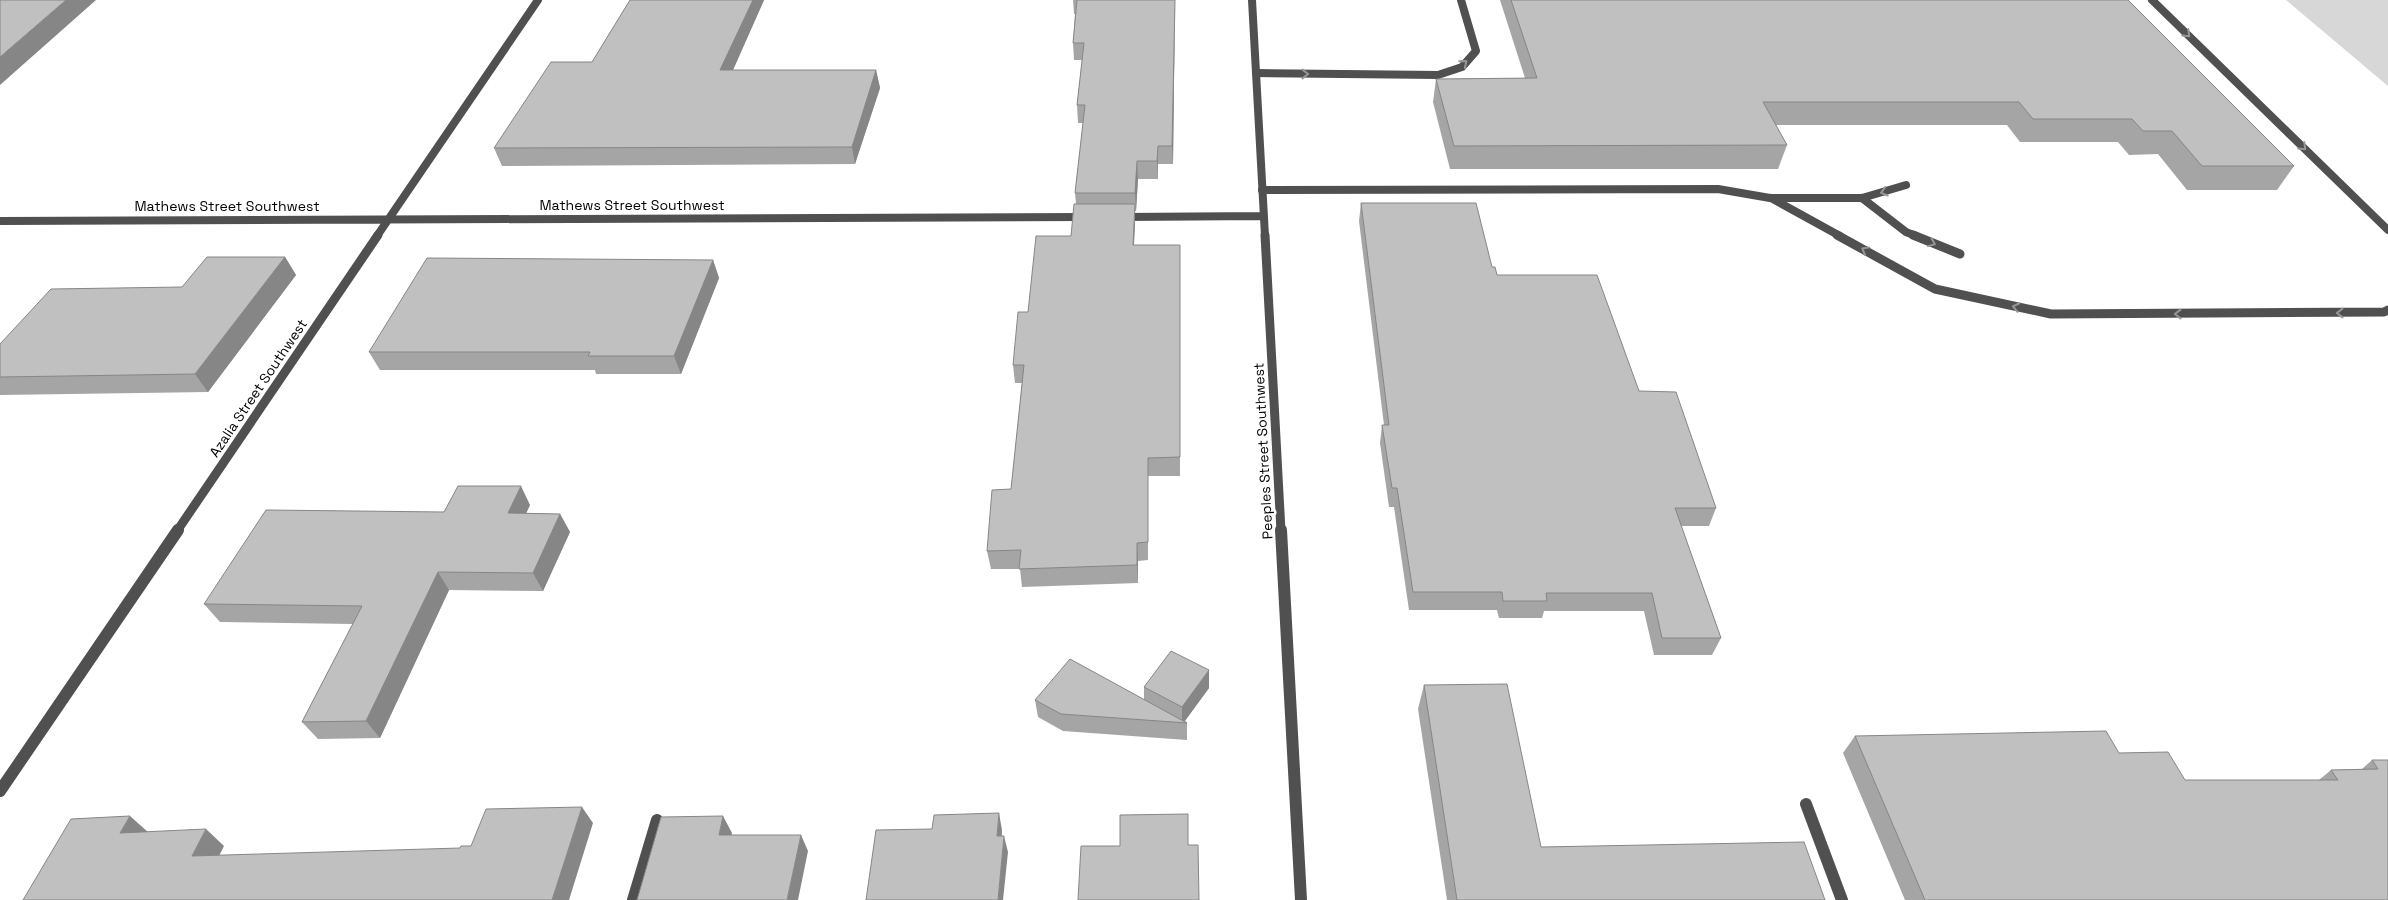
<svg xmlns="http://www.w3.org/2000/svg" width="2388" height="900" font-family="'Space Grotesk',sans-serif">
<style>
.green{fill:#d7d7d7}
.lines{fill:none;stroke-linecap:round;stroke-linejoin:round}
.lane-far2{stroke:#505050;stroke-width:8}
.lane-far1{stroke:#505050;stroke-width:9}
.lane{stroke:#505050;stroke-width:12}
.street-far2{stroke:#505050;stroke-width:8}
.street-far1{stroke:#505050;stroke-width:9}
.street{stroke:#505050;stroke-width:12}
.wall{fill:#a5a5a5}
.shaded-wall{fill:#868686}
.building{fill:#c0c0c0;stroke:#868686}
.oneway{stroke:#969696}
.labels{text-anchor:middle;stroke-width:5;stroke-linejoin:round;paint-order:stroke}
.street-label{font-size:14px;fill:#000;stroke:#fff}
</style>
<rect width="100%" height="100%" fill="#fff"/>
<path class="green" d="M 2286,0 L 2388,0 L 2388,86 Z"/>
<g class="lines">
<path class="lane-far2" d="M 2152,0 L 2388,230
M 1256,73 L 1438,75 L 1462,67 L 1476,51 L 1461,0
M 1262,190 L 1718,189 L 1770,198 L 1862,198 L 1906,185
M 1771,198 L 1840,236
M 1862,198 L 1906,232 L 1916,236"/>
<path class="lane-far1" d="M 1837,235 L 1935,289 L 2051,314 L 2384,312 L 2388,310
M 1913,235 L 1960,254"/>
<path class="lane" d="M 1806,804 L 1842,900
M 633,900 L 657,820"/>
<path class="street-far2" d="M 1252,0 L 1265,236
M 1123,217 L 1264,216
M 0,221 L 1086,217
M 377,236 L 538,0"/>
<path class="street-far1" d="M 1265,235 L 1281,531
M 177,531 L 378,235"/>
<path class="street" d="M 1281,530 L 1301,900
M 0,791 L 178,530"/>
</g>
<path class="wall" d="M 630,0 L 764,0 L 733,70 L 876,70 L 880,88 L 855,164 L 502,166 L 494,148 L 592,62 Z
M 1073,0 L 1175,0 L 1173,164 L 1158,164 L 1158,179 L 1138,179 L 1136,211 L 1135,211 L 1135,222 L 1134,245 L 1180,245 L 1180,476 L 1148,476 L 1148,560 L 1138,561 L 1138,583 L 1022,587 L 1020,569 L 991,569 L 987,551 L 1011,489 L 1022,383 L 1015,383 L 1013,365 L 1028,312 L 1071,236 L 1076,204 L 1075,193 L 1083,123 L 1078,123 L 1077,105 L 1082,60 L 1074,60 L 1073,43 L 1075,14 L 1074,14 Z
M 1500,0 L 2042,0 L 2294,166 L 2277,190 L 2187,190 L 2158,154 L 2129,155 L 2118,142 L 2020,142 L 2007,125 L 1776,125 L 1787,145 L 1778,169 L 1450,169 L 1433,102 L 1436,79 L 1525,78 Z
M 1361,203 L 1492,267 L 1497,275 L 1639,391 L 1716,508 L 1709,526 L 1681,526 L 1721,638 L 1712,655 L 1654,655 L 1644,611 L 1544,611 L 1542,618 L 1499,618 L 1497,610 L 1409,610 L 1394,507 L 1389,507 L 1380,443 L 1382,425 L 1384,425 L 1359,221 Z
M 285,257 L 296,275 L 208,392 L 0,395 L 0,344 Z
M 713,260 L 719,278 L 681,374 L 596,374 L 595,370 L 380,370 L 369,352 Z
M 530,505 L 526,513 L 560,514 L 570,532 L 543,591 L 449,590 L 380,738 L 318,739 L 302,722 L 353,624 L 220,622 L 204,604 L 444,512 Z
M 1424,685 L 1541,847 L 1825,900 L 1447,900 L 1418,709 Z
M 1144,687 L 1209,688 L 1185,721 L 1187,723 L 1187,740 L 1063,731 L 1038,717 L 1035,700 L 1144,699 Z
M 1855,736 L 2119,753 L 2185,780 L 2319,780 L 2331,770 L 2362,769 L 2372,760 L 2388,760 L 2388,900 L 1905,900 L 1843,753 Z"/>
<path class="shaded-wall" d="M 66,0 L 96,0 L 0,85 L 0,57 Z
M 753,0 L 764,0 L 725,88 L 720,70 Z
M 1175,0 L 1173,164 L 1172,146 Z
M 876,70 L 880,88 L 855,164 L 852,147 Z
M 1158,146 L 1158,179 L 1157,161 Z
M 1137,161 L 1138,179 L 1136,211 L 1135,193 Z
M 1135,204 L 1135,222 L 1133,263 L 1133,245 Z
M 285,257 L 296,275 L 208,392 L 195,374 Z
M 713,260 L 719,278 L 681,374 L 674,356 Z
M 521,486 L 530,505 L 518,531 L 508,513 Z
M 560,514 L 570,532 L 543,591 L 533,573 Z
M 1137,543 L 1138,561 L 1138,583 L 1137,565 Z
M 438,572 L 449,590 L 380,738 L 366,721 Z
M 1209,670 L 1209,688 L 1184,722 L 1182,722 L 1182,707 Z
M 582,807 L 593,823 L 569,900 L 552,900 Z
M 999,813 L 1002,830 L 1001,852 L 997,836 Z
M 130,816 L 149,833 L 120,833 Z
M 723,816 L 732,833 L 728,851 L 719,835 Z
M 206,829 L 224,846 L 211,872 L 192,856 Z
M 801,835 L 808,851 L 798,900 L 787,900 Z
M 1004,836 L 1008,852 L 1003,900 L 998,900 Z"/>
<path class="building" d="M 0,0 L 66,0 L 0,57 Z
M 630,0 L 753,0 L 720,70 L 876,70 L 852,147 L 494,148 L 551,62 L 592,62 Z
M 1077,0 L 1175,0 L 1172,146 L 1158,146 L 1157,161 L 1137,161 L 1135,193 L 1075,193 L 1085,105 L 1077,105 L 1084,43 L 1073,43 Z
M 1511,0 L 2128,0 L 2294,166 L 2202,166 L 2172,131 L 2143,131 L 2132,119 L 2033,119 L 2019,102 L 1763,102 L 1787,145 L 1454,146 L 1436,79 L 1537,78 Z
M 1361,203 L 1476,203 L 1492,267 L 1495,267 L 1497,275 L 1597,275 L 1639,391 L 1676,392 L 1716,508 L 1675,508 L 1721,638 L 1662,638 L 1652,593 L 1546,593 L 1547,601 L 1503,601 L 1502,592 L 1413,592 L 1397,488 L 1392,488 L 1382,425 L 1389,425 Z
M 1074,204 L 1135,204 L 1133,245 L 1180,245 L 1180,457 L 1148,458 L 1148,542 L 1137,543 L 1137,565 L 1019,569 L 1021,550 L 987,551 L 992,490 L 1011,489 L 1024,365 L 1013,365 L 1018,312 L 1028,312 L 1036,236 L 1071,236 Z
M 207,257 L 285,257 L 195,374 L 0,377 L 0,344 L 51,289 L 182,287 Z
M 427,258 L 713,260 L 674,356 L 588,356 L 590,352 L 369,352 Z
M 458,486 L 521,486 L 508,513 L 560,514 L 533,573 L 438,572 L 366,721 L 302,722 L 362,606 L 204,604 L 266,510 L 444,512 Z
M 1171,651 L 1209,670 L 1182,707 L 1144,687 Z
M 1070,659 L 1187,723 L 1061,714 L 1035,700 Z
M 1507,684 L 1541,847 L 1804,842 L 1825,900 L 1457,900 L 1424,685 Z
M 2106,731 L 2119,753 L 2168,752 L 2185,780 L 2338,780 L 2331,770 L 2378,769 L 2372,760 L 2388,760 L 2388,900 L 1925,900 L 1855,736 Z
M 582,807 L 552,900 L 23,900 L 71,819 L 130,816 L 120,833 L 206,829 L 192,856 L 460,848 L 461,846 L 471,846 L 486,809 Z
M 999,813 L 997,836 L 1004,836 L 998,900 L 866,900 L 876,830 L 932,829 L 934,815 Z
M 1188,814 L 1188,845 L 1198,845 L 1199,900 L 1078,900 L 1081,846 L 1120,846 L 1120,815 Z
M 723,816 L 719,835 L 801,835 L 787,900 L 637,900 L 661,817 Z"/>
<defs><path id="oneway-chevron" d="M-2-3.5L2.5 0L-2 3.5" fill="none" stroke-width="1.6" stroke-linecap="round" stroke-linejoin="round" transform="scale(1.25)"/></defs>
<g class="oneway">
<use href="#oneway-chevron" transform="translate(2187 34) rotate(44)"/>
<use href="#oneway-chevron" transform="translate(1464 63) rotate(-40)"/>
<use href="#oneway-chevron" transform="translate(1305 74)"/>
<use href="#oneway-chevron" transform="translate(2303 147) rotate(44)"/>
<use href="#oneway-chevron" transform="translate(1884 192) rotate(164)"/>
<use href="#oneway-chevron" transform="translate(1932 243) rotate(22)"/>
<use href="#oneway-chevron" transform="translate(1865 250) rotate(-151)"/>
<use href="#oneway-chevron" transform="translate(2016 307) rotate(-168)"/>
<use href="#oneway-chevron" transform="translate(2340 313) rotate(180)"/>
<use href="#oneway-chevron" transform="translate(2178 314) rotate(180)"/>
</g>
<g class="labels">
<g class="street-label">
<text x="632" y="210">Mathews Street Southwest</text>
<text x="227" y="211">Mathews Street Southwest</text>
<text transform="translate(258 388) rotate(-56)" y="5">Azalia Street Southwest</text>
<text transform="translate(1263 451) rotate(-93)" y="5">Peeples Street Southwest</text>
</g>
</g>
</svg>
